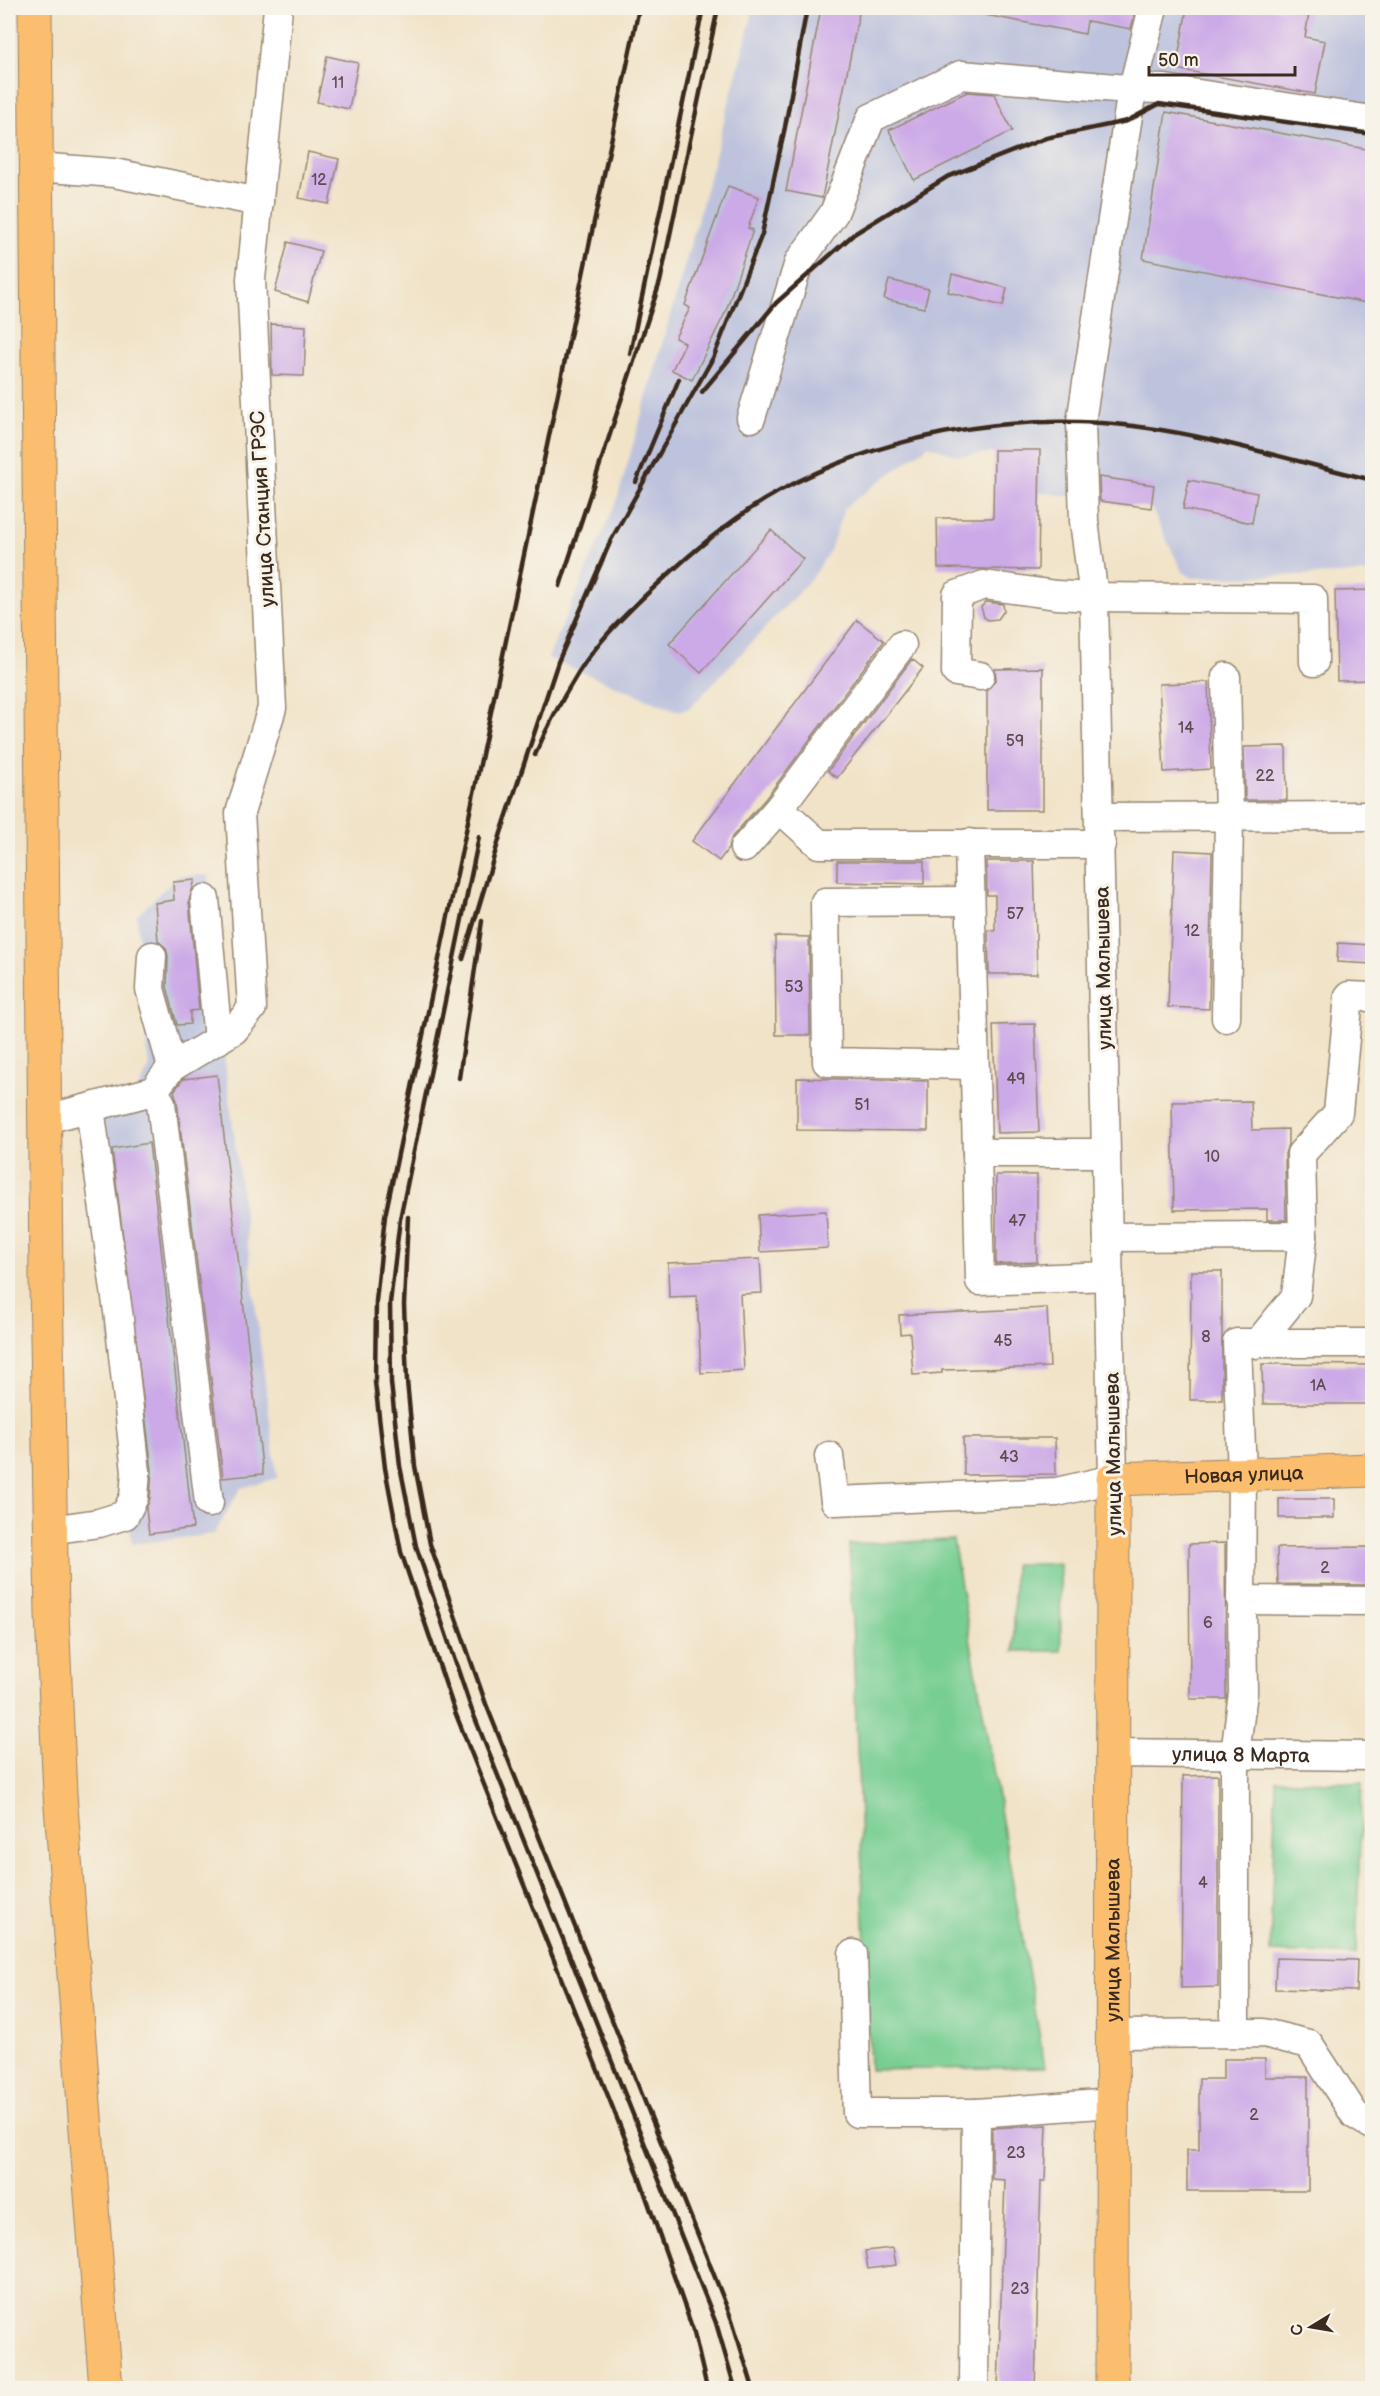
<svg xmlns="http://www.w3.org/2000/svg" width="1380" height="2396" font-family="'Balsamiq Sans',sans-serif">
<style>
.industrial{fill:#bec3dd}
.green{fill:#77ce92;stroke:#597c58;stroke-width:1.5}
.building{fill:#cca9e7}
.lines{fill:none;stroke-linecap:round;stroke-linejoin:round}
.minor-casing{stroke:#968673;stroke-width:31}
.major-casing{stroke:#968673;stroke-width:35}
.minor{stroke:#fff;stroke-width:28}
.major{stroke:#fbbd6e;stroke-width:33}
.rail{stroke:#3b2a1e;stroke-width:4.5}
.labels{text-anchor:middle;stroke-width:6;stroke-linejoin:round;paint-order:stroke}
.number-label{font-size:16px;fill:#5f4a50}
.street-label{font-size:20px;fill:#3b2a1e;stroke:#f7f3e8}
</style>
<rect width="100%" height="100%" fill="#f7f3e8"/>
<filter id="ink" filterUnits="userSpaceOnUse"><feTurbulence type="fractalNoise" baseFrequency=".0167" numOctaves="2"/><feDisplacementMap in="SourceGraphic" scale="12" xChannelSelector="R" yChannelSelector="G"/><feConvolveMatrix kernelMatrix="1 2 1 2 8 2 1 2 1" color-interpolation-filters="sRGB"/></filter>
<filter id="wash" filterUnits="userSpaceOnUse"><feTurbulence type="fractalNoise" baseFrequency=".008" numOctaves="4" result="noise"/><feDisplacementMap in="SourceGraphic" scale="24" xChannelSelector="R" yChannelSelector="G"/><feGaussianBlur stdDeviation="1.35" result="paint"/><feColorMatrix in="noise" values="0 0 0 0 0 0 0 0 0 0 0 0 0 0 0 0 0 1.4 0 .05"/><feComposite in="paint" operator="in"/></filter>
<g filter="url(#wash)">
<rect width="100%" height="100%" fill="#f1e3c8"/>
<path class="industrial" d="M 754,8 L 1372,8 L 1372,573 L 1192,578 L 1182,571 L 1151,508 L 1039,492 L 1040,450 L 958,456 L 929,445 L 844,508 L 830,550 L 812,578 L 689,709 L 676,711 L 548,658 L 617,500 L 700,212 Z
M 209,875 L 228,1047 L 224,1055 L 277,1478 L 241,1488 L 214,1534 L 132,1544 L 86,1123 L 125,1112 L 149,1069 L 137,915 L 178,876 Z"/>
<path class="green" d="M 953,1540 L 1045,2067 L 870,2070 L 849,1544 Z
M 1014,1564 L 1060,1564 L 1061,1651 L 1014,1651 Z
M 1276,1780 L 1362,1783 L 1356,1955 L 1270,1952 Z"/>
<g id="blocks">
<path class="building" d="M 821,8 L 860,8 L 822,198 L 786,191 Z
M 986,8 L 1136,8 L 1131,29 L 1087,21 L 1085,34 L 985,15 Z
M 1187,8 L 1310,8 L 1305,37 L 1325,41 L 1315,94 L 1176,69 Z
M 327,56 L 358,63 L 349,109 L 317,102 Z
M 967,92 L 994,94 L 1012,131 L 914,180 L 889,130 Z
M 1166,112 L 1372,150 L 1372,304 L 1143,259 Z
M 308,152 L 339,159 L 329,204 L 299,198 Z
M 728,186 L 759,197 L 748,228 L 753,230 L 726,311 L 692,380 L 672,370 L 685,343 L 675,338 L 690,308 L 685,305 Z
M 288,242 L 321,251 L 308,302 L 275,292 Z
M 952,274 L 1007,288 L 1003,306 L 948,292 Z
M 889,280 L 929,289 L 924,308 L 884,299 Z
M 271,324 L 306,326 L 304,376 L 272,375 Z
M 994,450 L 1040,450 L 1038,570 L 938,568 L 937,518 L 993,518 Z
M 1099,477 L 1154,485 L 1151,508 L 1100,501 Z
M 1189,480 L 1257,493 L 1252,523 L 1183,509 Z
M 771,530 L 803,559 L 701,673 L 669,644 Z
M 1372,590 L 1372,680 L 1337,681 L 1335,591 Z
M 986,602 L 1003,604 L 1004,611 L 998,619 L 988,620 L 984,617 L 981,607 Z
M 857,620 L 884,641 L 766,798 L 732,837 L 728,849 L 719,861 L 692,841 Z
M 912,659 L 923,668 L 837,778 L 828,771 Z
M 1043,668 L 1043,810 L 987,810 L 987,690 L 996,679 L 995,669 Z
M 1208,682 L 1211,769 L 1164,772 L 1159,684 Z
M 1286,746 L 1287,800 L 1245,800 L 1244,747 Z
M 1174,850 L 1212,852 L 1209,1009 L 1168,1007 Z
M 837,861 L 924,861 L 924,884 L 837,882 Z
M 986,861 L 1034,861 L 1037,974 L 989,974 L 988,930 L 995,931 L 995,895 L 987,895 Z
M 195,880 L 189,901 L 199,1010 L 190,1011 L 190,1024 L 177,1025 L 167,987 L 168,956 L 166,948 L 158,941 L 155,903 L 174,900 L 173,882 Z
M 775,936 L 809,937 L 810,1035 L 776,1035 Z
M 1338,943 L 1372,945 L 1372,964 L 1337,962 Z
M 1035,1024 L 1039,1132 L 997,1133 L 993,1025 Z
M 217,1075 L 263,1474 L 223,1478 L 177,1101 L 174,1091 L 183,1079 Z
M 797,1078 L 928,1081 L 928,1131 L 797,1130 Z
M 1251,1101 L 1252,1130 L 1288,1129 L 1288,1144 L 1285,1154 L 1286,1220 L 1267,1220 L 1267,1209 L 1174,1210 L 1172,1102 Z
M 149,1143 L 193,1528 L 149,1534 L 146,1509 L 150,1498 L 152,1470 L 112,1149 Z
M 996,1175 L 1037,1175 L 1037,1262 L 996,1264 Z
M 826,1211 L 828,1248 L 760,1252 L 758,1215 Z
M 760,1259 L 762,1293 L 740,1294 L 744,1370 L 701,1373 L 697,1296 L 669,1297 L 668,1263 Z
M 1191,1271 L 1222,1271 L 1222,1400 L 1190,1400 Z
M 1047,1308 L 1050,1367 L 942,1370 L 942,1373 L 913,1375 L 910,1333 L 900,1334 L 899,1315 Z
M 1262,1364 L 1372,1365 L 1372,1404 L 1263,1404 Z
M 963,1438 L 1055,1438 L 1056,1474 L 964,1475 Z
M 1279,1499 L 1334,1499 L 1334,1518 L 1279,1518 Z
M 1225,1543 L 1226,1699 L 1190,1699 L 1189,1544 Z
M 1372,1547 L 1372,1585 L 1278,1584 L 1277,1548 Z
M 1218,1775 L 1218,1987 L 1181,1988 L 1183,1776 Z
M 1276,1958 L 1357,1960 L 1356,1991 L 1275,1989 Z
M 1223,2059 L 1265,2059 L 1265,2077 L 1308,2077 L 1308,2191 L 1187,2191 L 1187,2150 L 1199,2150 L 1199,2079 L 1223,2079 Z
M 1047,2125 L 1045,2181 L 1041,2181 L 1035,2388 L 998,2388 L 1005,2180 L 992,2179 L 992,2128 Z
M 893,2248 L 896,2265 L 868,2269 L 865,2251 Z"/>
</g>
</g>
<g filter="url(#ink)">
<use href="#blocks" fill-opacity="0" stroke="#968673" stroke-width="1.5"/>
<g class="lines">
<defs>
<g id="minor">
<path d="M 37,167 L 114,173 L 259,202"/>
<path d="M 751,418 L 799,262 L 834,213 L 871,118 L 961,75 L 1116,88 L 1165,89 L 1372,120"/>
<path d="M 980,676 L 956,672 L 957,595 L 984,585 L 1056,595 L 1094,597 L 1313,599 L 1314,662"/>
<path d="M 779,808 L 819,844 L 1101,844"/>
<path d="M 1100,817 L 1372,816"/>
<path d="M 969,843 L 977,1153 L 1105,1153"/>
<path d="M 744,848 L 779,808 L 902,645"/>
<path d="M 205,899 L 218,1040"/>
<path d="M 969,901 L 825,902 L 827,1062 L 973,1065"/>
<path d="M 152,956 L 150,989 L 172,1067"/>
<path d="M 1226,1018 L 1229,817 L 1226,677"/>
<path d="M 153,1091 L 161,1103 L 209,1503"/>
<path d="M 46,1119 L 153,1091 L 172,1067 L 234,1030 L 252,1008 L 240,813 L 272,708 L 251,279 L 278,8"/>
<path d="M 977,1153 L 980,1281 L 1109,1276"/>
<path d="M 1303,1236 L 1301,1154 L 1338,1113 L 1349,996 L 1372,997"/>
<path d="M 1108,1237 L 1303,1236 L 1296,1296 L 1257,1344"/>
<path d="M 1372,1343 L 1237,1343 L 1242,1475 L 1241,1600 L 1372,1601"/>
<path d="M 829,1456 L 835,1501 L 1057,1492 L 1113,1479 L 1094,597 L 1084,521 L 1081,422 L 1131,96 L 1153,8"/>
<path d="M 50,1530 L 99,1523 L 125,1515 L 134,1497 L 136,1472 L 119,1319 L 90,1108"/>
<path id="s1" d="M 1111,1753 L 1372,1756"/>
<path d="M 853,1954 L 857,2113 L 976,2113"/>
<path d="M 1235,2033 L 1235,1754 L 1243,1693 L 1242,1604"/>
<path d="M 1114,2034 L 1264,2033 L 1309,2044 L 1355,2115 L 1372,2125"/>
<path d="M 974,2388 L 976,2113 L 1113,2103"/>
</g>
<g id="major">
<path d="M 35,8 L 46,1281 L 52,1614 L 60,1794 L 106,2388"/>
<path id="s2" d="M 1112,2388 L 1113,1479 L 1372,1470"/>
</g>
</defs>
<use href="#minor" class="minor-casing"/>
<use href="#major" class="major-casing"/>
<use href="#minor" class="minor"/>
<use href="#major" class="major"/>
<path class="rail" d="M 639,8 L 385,1216 L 376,1301 L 375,1382 L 385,1468 L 401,1552 L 455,1712 L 630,2151 L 694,2333 L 707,2388
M 630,354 L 703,8
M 702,392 L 776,303 L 854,234 L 947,177 L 1046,138 L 1127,121 L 1159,104 L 1372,134
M 636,482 L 679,379
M 560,586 L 660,282 L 718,8
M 535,755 C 547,727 562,699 578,673 C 599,639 631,608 660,582 C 692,552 727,523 764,500 C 857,444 972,419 1079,422 C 1178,424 1277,457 1372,480
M 479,837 L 400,1219 L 390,1303 L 391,1383 L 400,1466 L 416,1546 L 471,1708 L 716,2323 L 735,2388
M 463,959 L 501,833 L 558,662 L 611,540 L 714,356 L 762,234 L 785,127 L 807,8
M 459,1078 L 482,921
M 408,1217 L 404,1305 L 407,1381 L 415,1466 L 430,1544 L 486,1704 L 732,2320 L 753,2388"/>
</g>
</g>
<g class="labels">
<g class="number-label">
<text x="338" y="88">11</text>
<text x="319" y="185">12</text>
<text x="1186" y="733">14</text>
<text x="1015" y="746">59</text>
<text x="1265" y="781">22</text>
<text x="1015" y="919">57</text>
<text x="1192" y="936">12</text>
<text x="794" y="992">53</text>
<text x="1016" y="1084">49</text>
<text x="862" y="1110">51</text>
<text x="1212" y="1162">10</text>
<text x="1017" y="1226">47</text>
<text x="1206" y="1342">8</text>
<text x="1003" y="1346">45</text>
<text x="1318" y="1391">1А</text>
<text x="1009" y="1462">43</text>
<text x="1325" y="1573">2</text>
<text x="1208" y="1628">6</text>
<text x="1203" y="1888">4</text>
<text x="1254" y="2120">2</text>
<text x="1016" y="2158">23</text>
<text x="1020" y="2294">23</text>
</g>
<g class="street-label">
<text transform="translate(262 509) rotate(-93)" y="7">улица Станция ГРЭС</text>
<text transform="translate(1103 968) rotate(-91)" y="7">улица Малышева</text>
<text transform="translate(1113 1454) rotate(-91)" y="7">улица Малышева</text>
<text dy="7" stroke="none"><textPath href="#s2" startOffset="1040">Новая улица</textPath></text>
<text dy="7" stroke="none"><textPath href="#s1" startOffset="130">улица 8 Марта</textPath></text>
<text dy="7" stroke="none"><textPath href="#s2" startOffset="448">улица Малышева</textPath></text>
</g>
</g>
<rect width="1380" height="2396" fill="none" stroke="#f7f3e8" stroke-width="30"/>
<g transform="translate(1311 2327) rotate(259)" stroke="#f7f3e8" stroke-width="4.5" paint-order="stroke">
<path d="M0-4.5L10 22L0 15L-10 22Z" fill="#3b2a1e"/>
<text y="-9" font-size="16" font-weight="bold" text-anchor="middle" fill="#3b2a1e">С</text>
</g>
<path d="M1149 66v9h146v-9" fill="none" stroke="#3b2a1e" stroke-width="3"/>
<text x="1158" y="66" font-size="18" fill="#3b2a1e" stroke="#f7f3e8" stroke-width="4.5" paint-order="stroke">50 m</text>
</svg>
